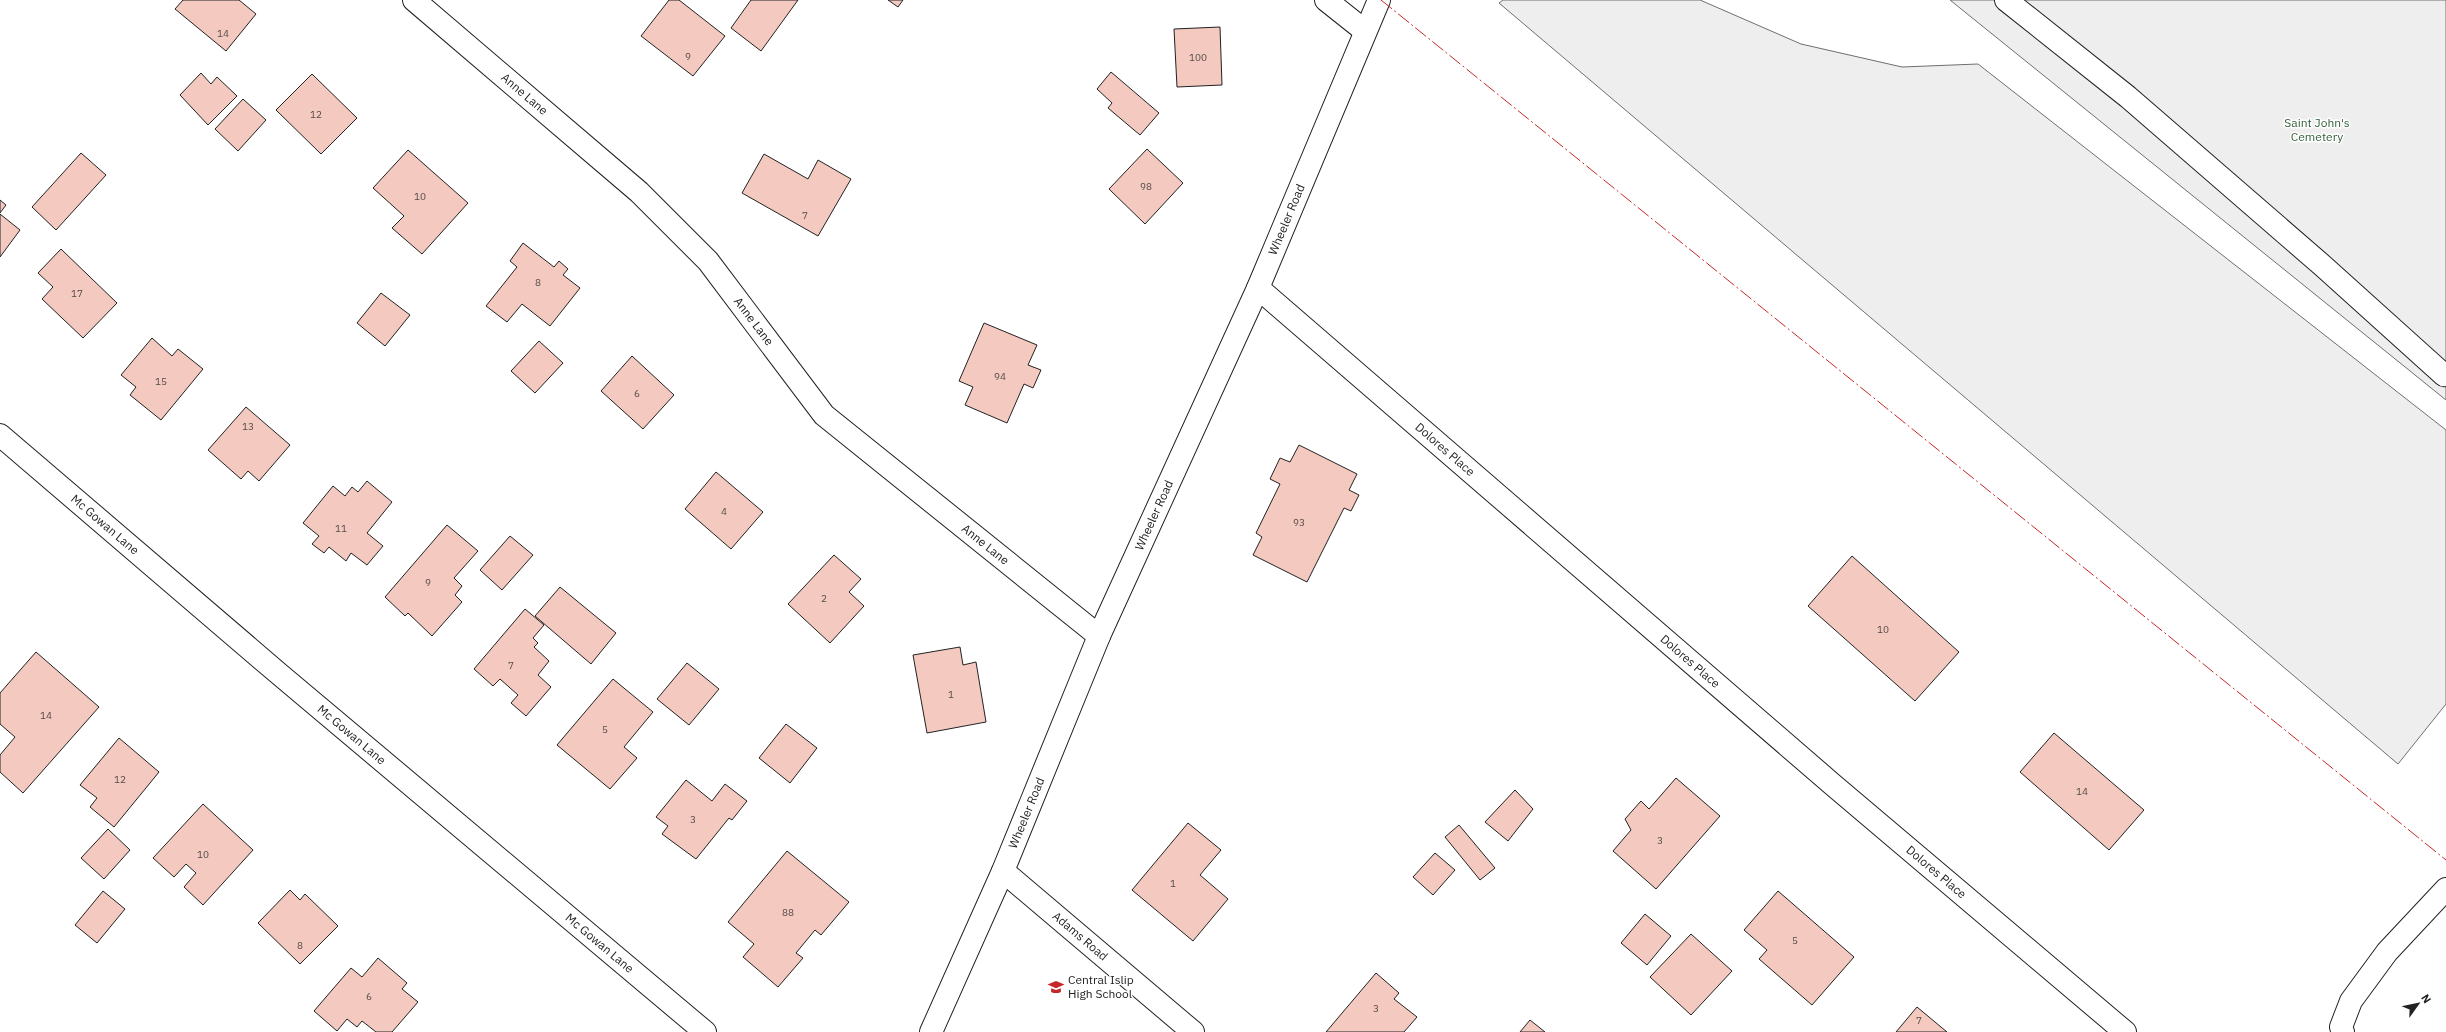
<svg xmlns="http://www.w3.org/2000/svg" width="2446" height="1032" font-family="'IBM Plex Sans',sans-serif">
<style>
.green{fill:#eee;stroke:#6f6f6f}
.building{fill:#f3c9c0;stroke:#222}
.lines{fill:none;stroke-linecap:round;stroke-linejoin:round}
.minor-casing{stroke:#222;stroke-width:24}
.major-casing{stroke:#222;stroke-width:24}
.minor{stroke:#fff;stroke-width:22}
.major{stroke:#fff;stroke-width:22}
.power{stroke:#c62828;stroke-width:1;stroke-dasharray:14 3 2 3;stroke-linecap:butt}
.labels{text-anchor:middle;stroke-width:3;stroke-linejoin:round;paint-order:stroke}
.number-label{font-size:10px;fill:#564c4a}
.street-label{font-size:12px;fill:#222;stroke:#fff}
.park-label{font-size:12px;fill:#2f5e38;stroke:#fff}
.poi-label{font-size:12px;fill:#222;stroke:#fff;text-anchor:start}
</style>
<rect width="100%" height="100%" fill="#fff"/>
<path class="green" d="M 1503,0 L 1700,0 L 1801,44 L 1902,67 L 1978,64 L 2446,430 L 2446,704 L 2398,764 L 1499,3 Z
M 1950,0 L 2446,0 L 2446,400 Z"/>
<path class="building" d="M 183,0 L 239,0 L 256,14 L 226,51 L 175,9 Z
M 669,0 L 679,0 L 725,36 L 693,76 L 641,36 Z
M 751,0 L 798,0 L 761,51 L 731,28 Z
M 888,0 L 903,0 L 898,7 Z
M 1220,27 L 1222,85 L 1177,87 L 1174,29 Z
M 1111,72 L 1159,113 L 1140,135 L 1108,108 L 1112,103 L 1097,89 Z
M 201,73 L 211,84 L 217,77 L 237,96 L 208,125 L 180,95 Z
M 312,74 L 357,118 L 321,154 L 276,110 Z
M 243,99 L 266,120 L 238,151 L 215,129 Z
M 1147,149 L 1183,183 L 1145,224 L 1109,189 Z
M 408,150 L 468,203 L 422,254 L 392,228 L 404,216 L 373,188 Z
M 81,153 L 106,175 L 56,230 L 32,207 Z
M 764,154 L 808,179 L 818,160 L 851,179 L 818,236 L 742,193 Z
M 0,200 L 6,205 L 0,213 Z
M 0,214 L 20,230 L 0,257 Z
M 523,243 L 554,267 L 559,261 L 568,269 L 563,275 L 580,288 L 550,326 L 522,304 L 507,322 L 486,306 L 517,267 L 510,261 Z
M 61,249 L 117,303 L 83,338 L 42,299 L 53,287 L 38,273 Z
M 381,293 L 410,315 L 385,346 L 357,323 Z
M 984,323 L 1037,345 L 1028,365 L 1041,370 L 1033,388 L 1024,384 L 1007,423 L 965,405 L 973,387 L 959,381 Z
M 152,338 L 172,356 L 178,349 L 203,369 L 161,420 L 130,395 L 136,387 L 121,375 Z
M 539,341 L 563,363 L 535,393 L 511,371 Z
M 632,356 L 674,395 L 643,429 L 601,391 Z
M 246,407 L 290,445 L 259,481 L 248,471 L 241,479 L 208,450 Z
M 1299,445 L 1357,474 L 1349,490 L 1359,495 L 1351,511 L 1344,508 L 1307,582 L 1253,555 L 1262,537 L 1256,533 L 1280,484 L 1270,479 L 1280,458 L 1290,462 Z
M 716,472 L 763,512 L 731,549 L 685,509 Z
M 367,481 L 392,502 L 367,533 L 383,546 L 367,565 L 351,553 L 346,561 L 329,547 L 324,553 L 312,544 L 319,536 L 303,523 L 333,486 L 345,496 L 352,487 L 358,492 Z
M 447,525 L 478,551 L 454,578 L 462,586 L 455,595 L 462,602 L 432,636 L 408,613 L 405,616 L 385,597 Z
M 510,536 L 533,555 L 502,590 L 480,570 Z
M 834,555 L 861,579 L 849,592 L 864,606 L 830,643 L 788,604 Z
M 1852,556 L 1959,652 L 1915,701 L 1808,606 Z
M 560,587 L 616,633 L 591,664 L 535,616 Z
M 525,609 L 544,625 L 533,638 L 538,643 L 534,647 L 549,661 L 538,675 L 551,687 L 526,716 L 511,703 L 518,695 L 500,679 L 493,686 L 474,669 Z
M 960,647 L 963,665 L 976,662 L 986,722 L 927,733 L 913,655 Z
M 36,652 L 99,707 L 23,793 L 0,772 L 0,755 L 15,737 L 0,724 L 0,693 Z
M 687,663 L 719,689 L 689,725 L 657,699 Z
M 613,679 L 653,712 L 624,747 L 637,758 L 610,789 L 557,745 Z
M 786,724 L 817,748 L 790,783 L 759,758 Z
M 2054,733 L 2144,810 L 2109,850 L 2020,772 Z
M 119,738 L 159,772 L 114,827 L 90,807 L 97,798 L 80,785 Z
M 1676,778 L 1720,816 L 1656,889 L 1613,851 L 1631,830 L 1625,819 L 1641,801 L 1649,809 Z
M 686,780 L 712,801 L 725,784 L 747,801 L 732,820 L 729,818 L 696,859 L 662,834 L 668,826 L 656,817 Z
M 1515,790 L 1533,809 L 1508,841 L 1485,822 Z
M 203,804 L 253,850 L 203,905 L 184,887 L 196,873 L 186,864 L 174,877 L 153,858 Z
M 1188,823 L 1221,850 L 1200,875 L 1228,899 L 1193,941 L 1132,890 Z
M 1459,825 L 1495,868 L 1480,880 L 1445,837 Z
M 108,829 L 130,850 L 104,879 L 81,858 Z
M 787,851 L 849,902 L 821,935 L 815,930 L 796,953 L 803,958 L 778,987 L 743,957 L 754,944 L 728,922 Z
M 1435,853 L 1455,870 L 1433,895 L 1413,877 Z
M 290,890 L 300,900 L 305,894 L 338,926 L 300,964 L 258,923 Z
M 103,891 L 125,909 L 97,943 L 75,925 Z
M 1778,891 L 1854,957 L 1812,1005 L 1759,959 L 1767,950 L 1744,930 Z
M 1645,914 L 1671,936 L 1647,965 L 1621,943 Z
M 1691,934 L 1732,971 L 1691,1015 L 1650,977 Z
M 378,958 L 407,983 L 402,989 L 418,1002 L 392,1032 L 376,1032 L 362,1021 L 357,1027 L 347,1019 L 337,1031 L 314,1011 L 351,968 L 362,977 Z
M 1376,973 L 1399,993 L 1394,999 L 1417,1017 L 1404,1032 L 1326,1032 Z
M 1917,1007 L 1947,1032 L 1896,1032 Z
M 1530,1020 L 1545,1032 L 1520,1032 Z"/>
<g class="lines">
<defs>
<g id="minor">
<path id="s1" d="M 414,0 L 639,192 L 708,261 L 824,415 L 1099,636"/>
<path d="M 1326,0 L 1365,31"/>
<path d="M 2006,0 L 2128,97 L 2323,266 L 2444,375 L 2446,374"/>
<path id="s2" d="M 1258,288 L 1832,784 L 2125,1032"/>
<path id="s3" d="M 0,435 L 278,673 L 705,1032"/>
<path id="s4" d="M 1003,871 L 1193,1032"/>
<path d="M 2343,1032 L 2341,1027 L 2351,1001 L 2387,952 L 2446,889"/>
</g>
<g id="major">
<path id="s5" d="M 931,1032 L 1003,871 L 1099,636 L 1258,288 L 1379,0"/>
</g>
</defs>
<use href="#minor" class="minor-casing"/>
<use href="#major" class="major-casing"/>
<use href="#minor" class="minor"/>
<use href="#major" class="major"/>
<path class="power" d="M 1381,0 L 2446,860"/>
</g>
<defs>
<symbol id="school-bare" viewBox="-9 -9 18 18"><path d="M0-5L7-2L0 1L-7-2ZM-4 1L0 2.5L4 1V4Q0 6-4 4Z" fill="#c62828" stroke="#fff" stroke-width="2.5" paint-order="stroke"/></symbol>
</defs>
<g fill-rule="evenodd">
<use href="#school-bare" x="1045" y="976" width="22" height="22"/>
</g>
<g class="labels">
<g class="number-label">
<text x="223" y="37">14</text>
<text x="688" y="60">9</text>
<text x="1198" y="61">100</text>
<text x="316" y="118">12</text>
<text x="1146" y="190">98</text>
<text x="420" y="200">10</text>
<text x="805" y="219">7</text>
<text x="538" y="286">8</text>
<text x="77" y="297">17</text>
<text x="1000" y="380">94</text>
<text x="161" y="385">15</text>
<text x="637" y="397">6</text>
<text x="248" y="430">13</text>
<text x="724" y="515">4</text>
<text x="1299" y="526">93</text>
<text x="341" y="532">11</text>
<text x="428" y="586">9</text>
<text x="824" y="602">2</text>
<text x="1883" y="633">10</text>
<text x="511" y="669">7</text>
<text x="951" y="698">1</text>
<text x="46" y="719">14</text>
<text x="605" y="733">5</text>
<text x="120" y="783">12</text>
<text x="2082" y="795">14</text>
<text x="693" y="823">3</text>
<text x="1660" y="844">3</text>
<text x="203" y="858">10</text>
<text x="1173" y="887">1</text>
<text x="788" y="916">88</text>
<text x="1795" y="944">5</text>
<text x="300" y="949">8</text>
<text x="369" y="1000">6</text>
<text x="1376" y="1012">3</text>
<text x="1919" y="1024">7</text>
</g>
<g class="street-label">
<text dy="4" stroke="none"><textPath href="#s1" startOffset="145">Anne Lane</textPath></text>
<text dy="4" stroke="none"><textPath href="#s5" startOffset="887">Wheeler Road</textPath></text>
<text dy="4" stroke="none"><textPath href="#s1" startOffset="469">Anne Lane</textPath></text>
<text dy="4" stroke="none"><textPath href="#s2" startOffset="247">Dolores Place</textPath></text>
<text dy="4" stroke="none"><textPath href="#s5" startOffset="563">Wheeler Road</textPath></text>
<text dy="4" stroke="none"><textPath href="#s3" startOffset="138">Mc Gowan Lane</textPath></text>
<text dy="4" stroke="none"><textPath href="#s1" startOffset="793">Anne Lane</textPath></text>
<text dy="4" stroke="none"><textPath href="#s2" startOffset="571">Dolores Place</textPath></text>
<text dy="4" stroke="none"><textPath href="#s3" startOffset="462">Mc Gowan Lane</textPath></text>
<text dy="4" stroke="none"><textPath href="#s5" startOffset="239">Wheeler Road</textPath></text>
<text dy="4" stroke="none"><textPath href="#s2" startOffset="895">Dolores Place</textPath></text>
<text dy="4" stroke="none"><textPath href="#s4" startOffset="101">Adams Road</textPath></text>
<text dy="4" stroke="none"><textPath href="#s3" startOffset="786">Mc Gowan Lane</textPath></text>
</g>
<g class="park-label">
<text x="2317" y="127">Saint John's<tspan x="2317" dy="14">Cemetery</tspan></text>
</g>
<g class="poi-label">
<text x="1068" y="984">Central Islip<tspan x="1068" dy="14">High School</tspan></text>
</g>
</g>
<g transform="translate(2418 1004) rotate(57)" stroke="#ffffff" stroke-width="3" paint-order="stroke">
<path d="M0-3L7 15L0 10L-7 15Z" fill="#222222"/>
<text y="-6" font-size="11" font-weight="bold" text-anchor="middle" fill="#222222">N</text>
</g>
</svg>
